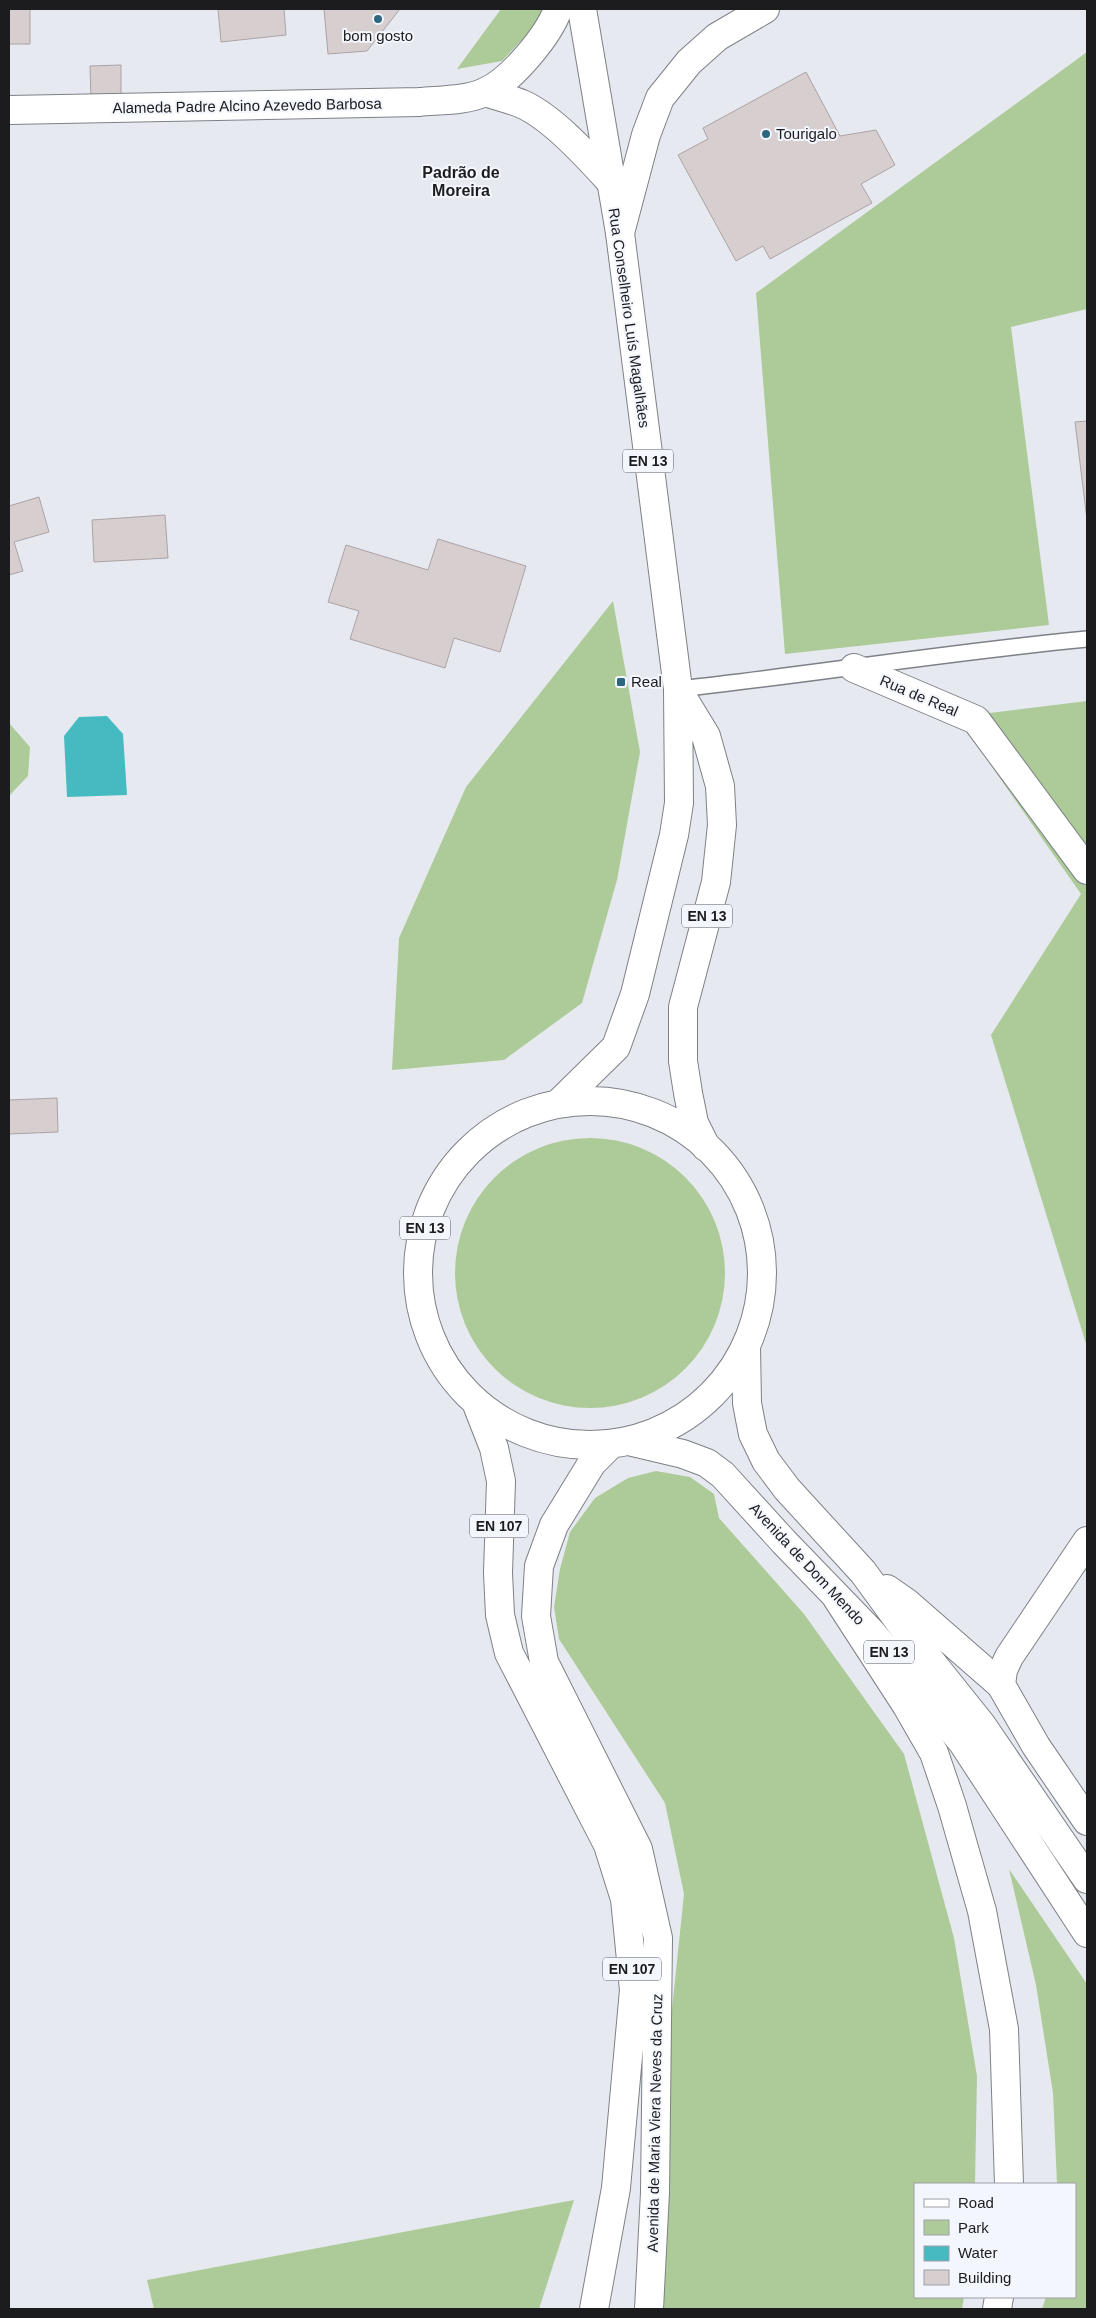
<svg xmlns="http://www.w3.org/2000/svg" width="1096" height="2318" font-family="Arial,sans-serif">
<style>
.green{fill:#adcb99}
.water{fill:#46bac1}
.building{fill:#d7ced0;stroke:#aba2a5}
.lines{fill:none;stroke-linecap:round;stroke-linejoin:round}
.service-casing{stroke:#7e8087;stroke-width:18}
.minor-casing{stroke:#7e8087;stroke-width:30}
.secondary-casing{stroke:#7e8087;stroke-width:30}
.primary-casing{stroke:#7e8087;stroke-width:30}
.motorway-casing{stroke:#7e8087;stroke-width:30}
.service{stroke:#fff;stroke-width:15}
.minor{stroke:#fff;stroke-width:28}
.secondary{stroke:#fff;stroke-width:28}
.primary{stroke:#fff;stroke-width:28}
.motorway{stroke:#fff;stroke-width:28}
.poi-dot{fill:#2d667f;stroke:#f4f6fe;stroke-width:2}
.labels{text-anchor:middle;stroke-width:4;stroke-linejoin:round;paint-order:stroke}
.shield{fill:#f4f6fe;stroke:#5d5d62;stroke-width:1}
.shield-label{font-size:14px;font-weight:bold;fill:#1c1c1f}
.poi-label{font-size:15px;fill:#1c1c1f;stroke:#f4f6fe;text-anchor:start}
.street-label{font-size:15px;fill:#1c1c1f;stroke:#f4f6fe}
.neighbourhood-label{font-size:16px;font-weight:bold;fill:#1c1c1f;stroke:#f4f6fe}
</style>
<rect width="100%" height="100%" fill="#e7e9f1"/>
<path class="green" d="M 501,9 L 542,9 L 543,17 L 502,61 L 457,69 Z
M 1087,52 L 1087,309 L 1011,327 L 1049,625 L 785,654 L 756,293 Z
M 613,601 L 640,752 L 617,880 L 582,1003 L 504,1060 L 392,1070 L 399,938 L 466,787 Z
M 1087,701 L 1087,1347 L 991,1035 L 1081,894 L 957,717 Z
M 9,723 L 30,747 L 28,776 L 9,796 Z
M455 1273a135 135 0 1 1 270 0a135 135 0 1 1-270 0Z
M 656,1471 L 690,1477 L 714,1494 L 719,1518 L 804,1614 L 904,1754 L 954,1938 L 977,2076 L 975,2184 L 915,2184 L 915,2297 L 964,2297 L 962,2309 L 661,2309 L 669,2038 L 684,1894 L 665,1803 L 559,1639 L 554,1607 L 560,1569 L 570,1532 L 595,1498 L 628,1478 Z
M 1009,1869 L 1087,1984 L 1087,2309 L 1042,2309 L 1046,2297 L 1075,2297 L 1075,2184 L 1057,2184 L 1053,2093 L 1036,1985 Z
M 574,2200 L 539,2309 L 154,2309 L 147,2280 Z"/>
<path class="water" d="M 107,716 L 123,734 L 127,795 L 67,797 L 64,736 L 79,717 Z"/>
<path class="building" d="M 9,9 L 30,9 L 30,44 L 9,44 Z
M 218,9 L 284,9 L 286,35 L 221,42 Z
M 324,9 L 400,9 L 367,51 L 328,54 Z
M 121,65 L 121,99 L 91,99 L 90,66 Z
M 806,72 L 840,136 L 876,130 L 895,165 L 861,184 L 872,203 L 770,259 L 763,246 L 736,261 L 678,155 L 708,139 L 703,128 Z
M 1087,421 L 1087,520 L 1075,422 Z
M 39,497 L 49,532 L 14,542 L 23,571 L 9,575 L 9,506 Z
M 165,515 L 168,558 L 94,562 L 92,520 Z
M 438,539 L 526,566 L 500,652 L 454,638 L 445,668 L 350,639 L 359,611 L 328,602 L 346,545 L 428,570 Z
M 57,1098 L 58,1132 L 9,1134 L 9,1100 Z"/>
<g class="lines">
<defs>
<path id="service" d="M 678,689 C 815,674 950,652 1087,639"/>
<path id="minor" d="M 854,668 L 976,720 L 1087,870
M 1087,1541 L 1009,1657 L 1003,1670 L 1001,1685 L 1036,1746 L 1087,1821"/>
<path id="secondary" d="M 485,92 C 497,96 510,99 522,104 C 552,117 588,157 610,181
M 9,110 L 419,102 C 440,100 466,101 485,92 C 511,81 549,35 558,9
M 620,233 L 646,135 L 660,98 L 689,62 L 717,37 L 765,9"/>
<path id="primary" d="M 678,690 L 706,736 L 720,786 L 722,825 L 716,882 L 683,1007 L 683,1061 L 688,1093 L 694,1123 L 706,1147
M418 1273a172 172 0 1 1 344 0a172 172 0 1 1-344 0Z
M 558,1104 L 616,1047 L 635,994 L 674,835 L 679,803 L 678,689 L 620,233 L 582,9
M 746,1346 L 747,1403 L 750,1419 L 753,1434 L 766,1461 L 787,1489 L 863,1572 L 901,1624 L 981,1724 L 1087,1879
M 476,1402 L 494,1448 L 501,1481 L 498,1573 L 500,1615 L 509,1653 L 608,1845 L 625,1899 L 634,1990 L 616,2188 L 594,2309
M 628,1441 L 683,1454 L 707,1463 L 723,1475 L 784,1542 L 871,1632 L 963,1743 L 1087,1933
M 611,1444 L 592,1463 L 554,1525 L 539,1566 L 536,1616 L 544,1662 L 638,1849 L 658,1938 L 655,2192 L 649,2309
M 887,1589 L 907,1603 L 1001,1685"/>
<path id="motorway" d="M 837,1598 L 907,1706 L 934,1753 L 952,1806 L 982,1911 L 1004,2029 L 1009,2184
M 997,2309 L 999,2297"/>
</defs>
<use href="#service" class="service-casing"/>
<use href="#minor" class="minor-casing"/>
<use href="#secondary" class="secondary-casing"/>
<use href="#primary" class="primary-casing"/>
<use href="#motorway" class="motorway-casing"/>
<use href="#service" class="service"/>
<use href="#minor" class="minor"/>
<use href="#secondary" class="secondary"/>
<use href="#primary" class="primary"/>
<use href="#motorway" class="motorway"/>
</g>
<g class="poi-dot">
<circle cx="378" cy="19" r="5"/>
<circle cx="766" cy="134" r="5"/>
<rect x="616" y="677" width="10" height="10" rx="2.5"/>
</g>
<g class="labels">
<g class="shield">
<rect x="623" y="449.5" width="50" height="23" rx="4"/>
<rect x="682" y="904.5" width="50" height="23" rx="4"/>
<rect x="400" y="1216.5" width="50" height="23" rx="4"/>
<rect x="470" y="1514.5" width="58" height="23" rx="4"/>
<rect x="864" y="1640.5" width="50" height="23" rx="4"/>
<rect x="603" y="1957.5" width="58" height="23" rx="4"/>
</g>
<g class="shield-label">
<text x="648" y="466">EN 13</text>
<text x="707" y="921">EN 13</text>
<text x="425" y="1233">EN 13</text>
<text x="499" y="1531">EN 107</text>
<text x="889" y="1657">EN 13</text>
<text x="632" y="1974">EN 107</text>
</g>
<g class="poi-label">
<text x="378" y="41" text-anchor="middle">bom gosto</text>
<text x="776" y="139">Tourigalo</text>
<text x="631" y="687">Real</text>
</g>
<g class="street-label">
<text transform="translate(247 106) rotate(-1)" y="5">Alameda Padre Alcino Azevedo Barbosa</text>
<text transform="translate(629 318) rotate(82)" y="5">Rua Conselheiro Luís Magalhães</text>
<text transform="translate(919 696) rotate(23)" y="5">Rua de Real</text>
<text transform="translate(807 1564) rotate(47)" y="5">Avenida de Dom Mendo</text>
<text transform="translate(655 2123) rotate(-89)" y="5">Avenida de Maria Viera Neves da Cruz</text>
</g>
<g class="neighbourhood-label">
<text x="461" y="178">Padrão de<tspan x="461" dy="18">Moreira</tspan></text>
</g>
</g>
<rect width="1096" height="2318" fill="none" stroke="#1c1c1f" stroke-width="20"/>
<rect x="914" y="2183" width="162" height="115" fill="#f4f6fe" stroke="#9e9fa5"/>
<rect x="924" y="2199" width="25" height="8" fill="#ffffff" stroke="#9e9fa5"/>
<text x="958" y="2208" font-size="15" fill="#1c1c1f">Road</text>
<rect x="924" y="2220" width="25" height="15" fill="#adcb99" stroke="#9e9fa5"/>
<text x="958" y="2233" font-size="15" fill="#1c1c1f">Park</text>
<rect x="924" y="2246" width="25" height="15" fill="#46bac1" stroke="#9e9fa5"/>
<text x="958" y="2258" font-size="15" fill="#1c1c1f">Water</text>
<rect x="924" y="2270" width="25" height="15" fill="#d7ced0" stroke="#9e9fa5"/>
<text x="958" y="2283" font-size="15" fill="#1c1c1f">Building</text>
</svg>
